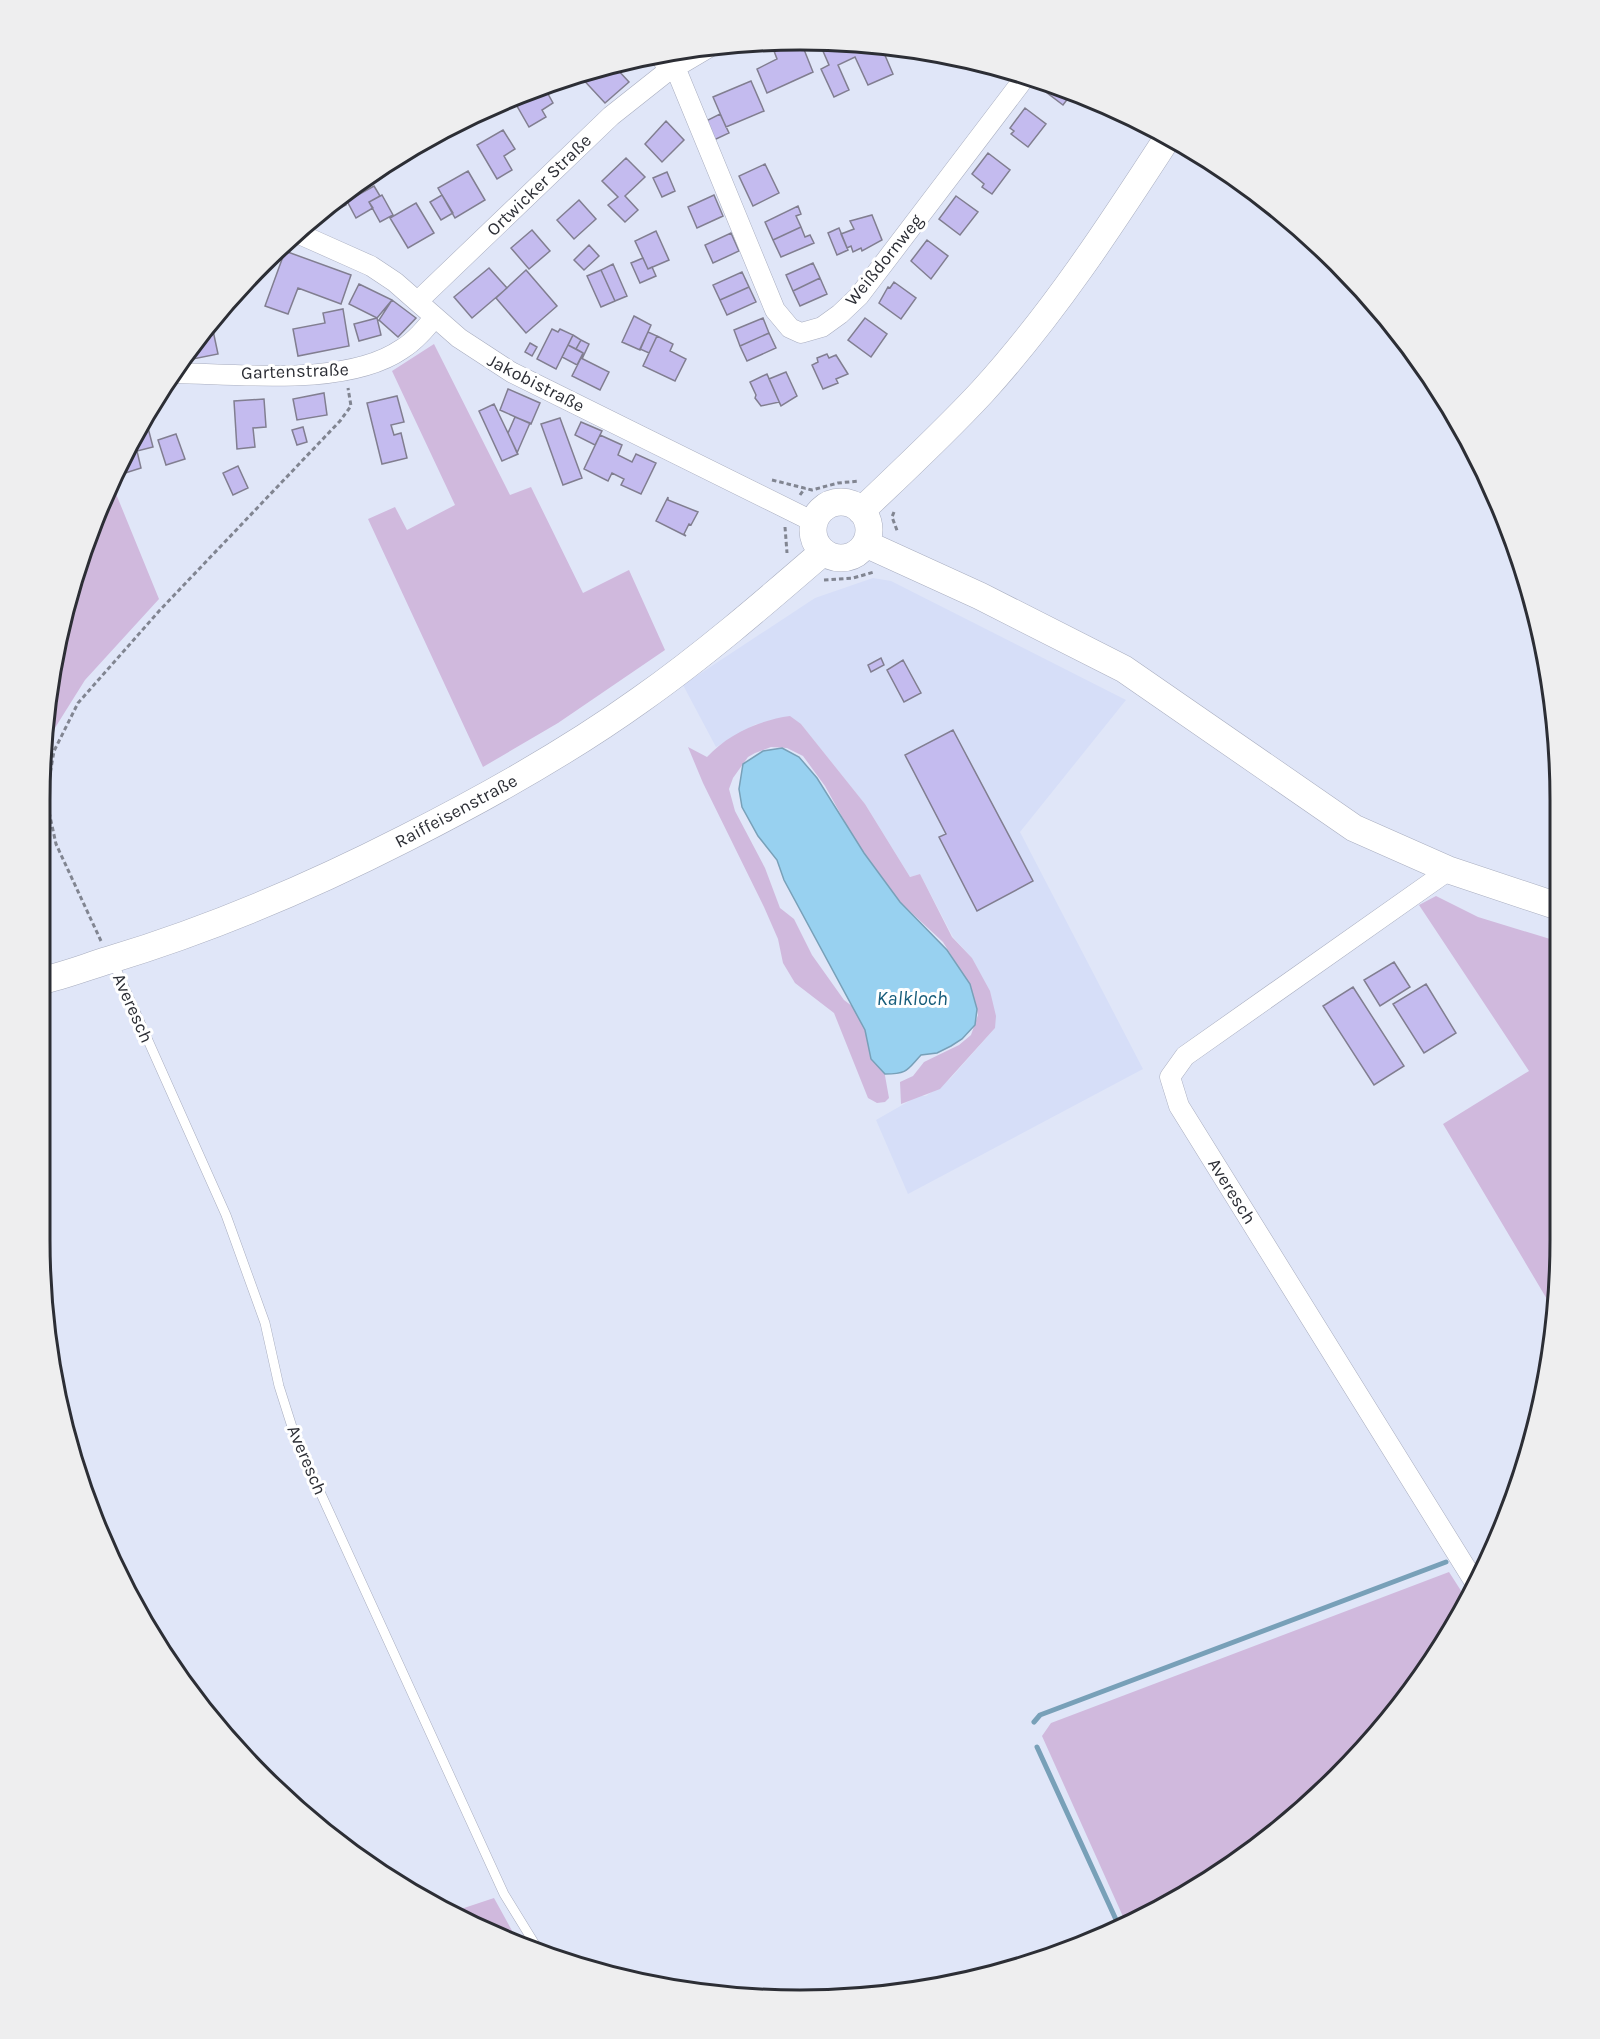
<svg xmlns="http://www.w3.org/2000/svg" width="1600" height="2039" font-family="Karla,sans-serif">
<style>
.built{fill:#d6def8}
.green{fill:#d0b9dd}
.water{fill:#98d1f0;stroke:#78a0b8;stroke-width:1.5}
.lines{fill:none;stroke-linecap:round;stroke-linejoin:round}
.stream{stroke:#78a0b8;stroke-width:5}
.building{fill:#c4bbef;stroke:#817e90;stroke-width:1.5}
.lane-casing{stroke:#a8adbf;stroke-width:10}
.street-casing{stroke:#a8adbf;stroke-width:21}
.secondary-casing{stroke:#a8adbf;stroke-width:28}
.path{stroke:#818591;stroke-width:3;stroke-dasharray:4.5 3;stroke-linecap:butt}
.lane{stroke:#fff;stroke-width:9}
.street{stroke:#fff;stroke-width:20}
.secondary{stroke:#fff;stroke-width:27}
.labels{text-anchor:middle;stroke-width:6;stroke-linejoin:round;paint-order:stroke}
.street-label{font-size:18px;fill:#2c2e35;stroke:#fff}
.water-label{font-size:20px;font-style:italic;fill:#165c7a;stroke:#fff}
.rim{fill:none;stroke:#2c2e35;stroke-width:3}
</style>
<rect width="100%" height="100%" fill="#e0e6f8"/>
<path class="built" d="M 873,578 L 891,581 L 1126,700 L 1020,832 L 1143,1069 L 908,1194 L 876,1120 L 918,1096 L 926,1096 L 950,1079 L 995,1028 L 972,958 L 953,937 L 920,874 L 910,877 L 865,804 L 801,724 L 756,724 L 716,747 L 683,685 L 815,598 Z"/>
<path class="green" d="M 434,344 L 510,495 L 531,487 L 583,593 L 629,570 L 665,650 L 558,723 L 483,767 L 368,519 L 395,507 L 407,530 L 455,505 L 392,371 Z
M 112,484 L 159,599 L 85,680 L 48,739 L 41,771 L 41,751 L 80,555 Z
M 790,716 L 801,724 L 865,804 L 910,877 L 920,874 L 952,937 L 972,958 L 990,991 L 996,1016 L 995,1028 L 940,1089 L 901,1104 L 900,1082 L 913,1076 L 924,1062 L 959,1045 L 971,1035 L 978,1015 L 971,987 L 943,942 L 900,902 L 881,876 L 855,840 L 825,786 L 803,756 L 787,748 L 771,747 L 755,753 L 748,757 L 733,778 L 729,789 L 735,811 L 765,868 L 780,908 L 794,919 L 812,955 L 844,1000 L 865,1016 L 884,1070 L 889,1098 L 885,1102 L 877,1103 L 868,1098 L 834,1013 L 795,983 L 783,963 L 778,939 L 764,907 L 703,783 L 688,747 L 707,757 C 728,734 760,720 790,716 Z
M 1436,896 L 1478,917 L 1560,942 L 1561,1239 L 1554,1311 L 1443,1124 L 1529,1071 L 1419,905 Z
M 1449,1572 L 1465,1597 L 1404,1702 L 1302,1811 L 1180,1898 L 1125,1921 L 1042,1736 L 1051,1723 Z
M 494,1898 L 516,1938 L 452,1912 Z"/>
<path class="water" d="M 782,748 L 799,757 L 817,778 L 864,853 L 900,902 L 947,950 L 970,984 L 977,1009 L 975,1025 L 962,1039 L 951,1046 L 937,1053 L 921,1055 C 907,1070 908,1074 885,1074 L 871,1059 L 865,1030 L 784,880 L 777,860 L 758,836 L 742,807 L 739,789 L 743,764 L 763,751 Z"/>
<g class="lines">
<path class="stream" d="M 1034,1722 L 1040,1715 L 1446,1562
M 1037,1747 L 1118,1924"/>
</g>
<path class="building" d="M 850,41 L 881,46 L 893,74 L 868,85 L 855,57 L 838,65 L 849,90 L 834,97 L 821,69 L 829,65 L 819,42 Z
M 801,42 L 813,72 L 767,93 L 757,69 L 777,59 L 771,43 Z
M 606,68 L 610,73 L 616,68 L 629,82 L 605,103 L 578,74 Z
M 751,81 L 764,111 L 726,127 L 713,97 Z
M 1041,81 L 1072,93 L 1063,105 L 1038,86 Z
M 543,85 L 553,103 L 542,110 L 546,117 L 529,127 L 513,99 Z
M 1025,108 L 1046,124 L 1028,147 L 1011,134 L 1014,131 L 1010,128 Z
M 720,114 L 729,133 L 714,140 L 706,121 Z
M 666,121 L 684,140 L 662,162 L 645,144 Z
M 503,130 L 515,149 L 504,156 L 512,170 L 497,179 L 477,145 Z
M 988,153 L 1010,170 L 992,194 L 982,187 L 984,184 L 972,174 Z
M 626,158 L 645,177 L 625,196 L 638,210 L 625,222 L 608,205 L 618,197 L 602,181 Z
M 765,164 L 779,193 L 753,206 L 739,176 Z
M 468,171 L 485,200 L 455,218 L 438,188 Z
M 667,172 L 675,191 L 662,197 L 653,178 Z
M 374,186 L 380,196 L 369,202 L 373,208 L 356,218 L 347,201 Z
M 341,194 L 346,205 L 308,225 L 307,224 Z
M 382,195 L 393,215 L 380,222 L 369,202 Z
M 442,195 L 453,213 L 441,220 L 430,202 Z
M 714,195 L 723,216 L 697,228 L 688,207 Z
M 956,196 L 978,212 L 960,235 L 939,219 Z
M 579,200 L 596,219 L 574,239 L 557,220 Z
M 416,203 L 434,233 L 408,248 L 390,218 Z
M 798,206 L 801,214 L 796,216 L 801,227 L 773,240 L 765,222 Z
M 872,215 L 882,240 L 862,251 L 861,248 L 853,252 L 851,246 L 847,248 L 841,234 L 854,229 L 850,221 Z
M 801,227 L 805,237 L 810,235 L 814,243 L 781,257 L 773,240 Z
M 839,228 L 848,250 L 837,255 L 828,233 Z
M 532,230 L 550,251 L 529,269 L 511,248 Z
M 656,231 L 669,260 L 648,269 L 635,241 Z
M 731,233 L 739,251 L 713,263 L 705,245 Z
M 927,240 L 948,256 L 931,279 L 911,261 Z
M 589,245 L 599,256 L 584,270 L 574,260 Z
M 285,251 L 351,275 L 341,304 L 298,288 L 288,314 L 265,306 Z
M 643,258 L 648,269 L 652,267 L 656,276 L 640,283 L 631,263 Z
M 813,263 L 820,278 L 793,291 L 786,275 Z
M 613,264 L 627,296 L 615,301 L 601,270 Z
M 489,268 L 507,288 L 472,318 L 454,297 Z
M 526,270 L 557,306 L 526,333 L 496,298 Z
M 601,270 L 615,301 L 601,307 L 587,276 Z
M 742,272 L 749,287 L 720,300 L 713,285 Z
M 820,278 L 827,294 L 800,306 L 793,291 Z
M 894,282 L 916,298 L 901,319 L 879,303 L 888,287 L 890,288 Z
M 359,284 L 392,300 L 377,318 L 349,304 Z
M 749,287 L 756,302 L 727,315 L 720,300 Z
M 392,300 L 416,318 L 398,337 L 379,320 Z
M 343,309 L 349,346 L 298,356 L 293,329 L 325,323 L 323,313 Z
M 634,316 L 651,325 L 640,350 L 622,342 Z
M 377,318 L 381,335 L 359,341 L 354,324 Z
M 763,318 L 769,333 L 740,346 L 734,330 Z
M 865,318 L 887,334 L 871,357 L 848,340 Z
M 211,321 L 218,354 L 183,361 Z
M 552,329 L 558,332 L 560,329 L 573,335 L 556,369 L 537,359 Z
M 648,332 L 657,336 L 649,353 L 640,349 Z
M 769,333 L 776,348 L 747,361 L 740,346 Z
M 573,335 L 581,340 L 576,349 L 568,345 Z
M 657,336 L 673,344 L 670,351 L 686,359 L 675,381 L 643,366 Z
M 581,340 L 589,344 L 582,359 L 583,353 L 576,349 Z
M 530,343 L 537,347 L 532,356 L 525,352 Z
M 568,345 L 583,353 L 577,365 L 562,357 Z
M 827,354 L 829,358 L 836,355 L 848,374 L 836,379 L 838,383 L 823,389 L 812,365 L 818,362 L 817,358 Z
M 581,358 L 609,372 L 600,390 L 572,376 Z
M 786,372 L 797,396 L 781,406 L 769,379 Z
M 767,374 L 781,406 L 779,402 L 761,406 L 755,398 L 756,395 L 750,382 Z
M 508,389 L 540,403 L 531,424 L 500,410 Z
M 324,393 L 327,415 L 297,420 L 293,399 Z
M 397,396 L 404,422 L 391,425 L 394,435 L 401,433 L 407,458 L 382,464 L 367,403 Z
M 264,399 L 266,427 L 253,428 L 255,447 L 237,449 L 234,401 Z
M 494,404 L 518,454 L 502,461 L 479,411 Z
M 515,417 L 530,423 L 517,453 L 508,433 Z
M 560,418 L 582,478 L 563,485 L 541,424 Z
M 581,422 L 602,431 L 595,445 L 575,435 Z
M 147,424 L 153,447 L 137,451 L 141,468 L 122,474 L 120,466 L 138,426 Z
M 303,427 L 307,442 L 297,445 L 292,430 Z
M 176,434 L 185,459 L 166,465 L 158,440 Z
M 600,435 L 622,445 L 618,455 L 632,462 L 636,454 L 656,463 L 641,494 L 621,485 L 624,479 L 612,473 L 608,481 L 584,469 Z
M 238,466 L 248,488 L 233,495 L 223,473 Z
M 668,497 L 668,500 L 698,512 L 691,525 L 689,524 L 684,534 L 686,536 L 656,521 Z
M 881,658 L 884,665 L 871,672 L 868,665 Z
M 903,660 L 921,693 L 904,702 L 887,670 Z
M 953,730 L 1033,881 L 977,911 L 939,837 L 946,834 L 905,755 Z
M 1394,962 L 1410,987 L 1380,1006 L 1364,980 Z
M 1426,984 L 1456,1033 L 1424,1053 L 1393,1004 Z
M 1353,987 L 1404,1066 L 1374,1085 L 1323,1006 Z"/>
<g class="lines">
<defs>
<path id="lane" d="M 655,56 L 664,74
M 113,962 L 226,1215 L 265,1323 L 279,1386 L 293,1430 L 310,1470 L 504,1894 L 536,1946"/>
<path id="street" d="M 675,67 L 775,310 L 790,328 L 801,333 L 822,327 L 840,314 L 859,296 L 1026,76
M 297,233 L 371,266 L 395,282 L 459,338 L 511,372 L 814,522
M 418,301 L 611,116 L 664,74 L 713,45
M 174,373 C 240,374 347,387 402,349 C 415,341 425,329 435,317
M 1449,870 L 1185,1056 L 1170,1077 L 1179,1106 L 1474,1581"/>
<path id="secondary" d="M813 530a28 28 0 1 1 56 0a28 28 0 1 1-56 0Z
M 861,511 C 902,472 944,433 982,392 C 1053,314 1111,225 1168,137
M 866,544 L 980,596 L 1124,669 L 1354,828 L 1449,870 L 1560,907
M 40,981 C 63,976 86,967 109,960 C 212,929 310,887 406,838 C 487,797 566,753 640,700 C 704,655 764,603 823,552"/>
</defs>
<use href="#lane" class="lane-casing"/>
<use href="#street" class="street-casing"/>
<use href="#secondary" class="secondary-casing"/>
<path class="path" d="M 772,480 L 812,490 L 838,483 L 859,481
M 800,495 L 805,488
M 894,512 L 892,517 L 898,533
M 785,527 L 787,553
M 824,580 L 853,578 L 874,572
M 101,941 L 56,844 L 46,798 L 54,751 L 78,703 L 160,610 L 340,421 L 351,406 L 348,388"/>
<use href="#lane" class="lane"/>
<use href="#street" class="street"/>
<use href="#secondary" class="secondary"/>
</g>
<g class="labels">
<g class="street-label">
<text transform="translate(539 185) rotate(-44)" y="6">Ortwicker Straße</text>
<text transform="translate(884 260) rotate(-51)" y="6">Weißdornweg</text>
<text transform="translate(295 371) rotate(-2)" y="6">Gartenstraße</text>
<text transform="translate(536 383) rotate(27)" y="6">Jakobistraße</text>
<text transform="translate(456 811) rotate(-28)" y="6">Raiffeisenstraße</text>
<text transform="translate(133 1008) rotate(66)" y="6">Averesch</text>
<text transform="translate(1232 1191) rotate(58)" y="6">Averesch</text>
<text transform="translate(307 1460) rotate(67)" y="6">Averesch</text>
</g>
<g class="water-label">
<text x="912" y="1005">Kalkloch</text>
</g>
</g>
<path d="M0 0H1600V2039H0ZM800 50H800A750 750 0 0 1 1550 800V1240A750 750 0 0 1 800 1990H800A750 750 0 0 1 50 1240V800A750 750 0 0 1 800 50Z" fill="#eeeeef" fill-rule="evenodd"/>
<path class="rim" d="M800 50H800A750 750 0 0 1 1550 800V1240A750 750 0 0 1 800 1990H800A750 750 0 0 1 50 1240V800A750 750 0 0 1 800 50Z"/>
</svg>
